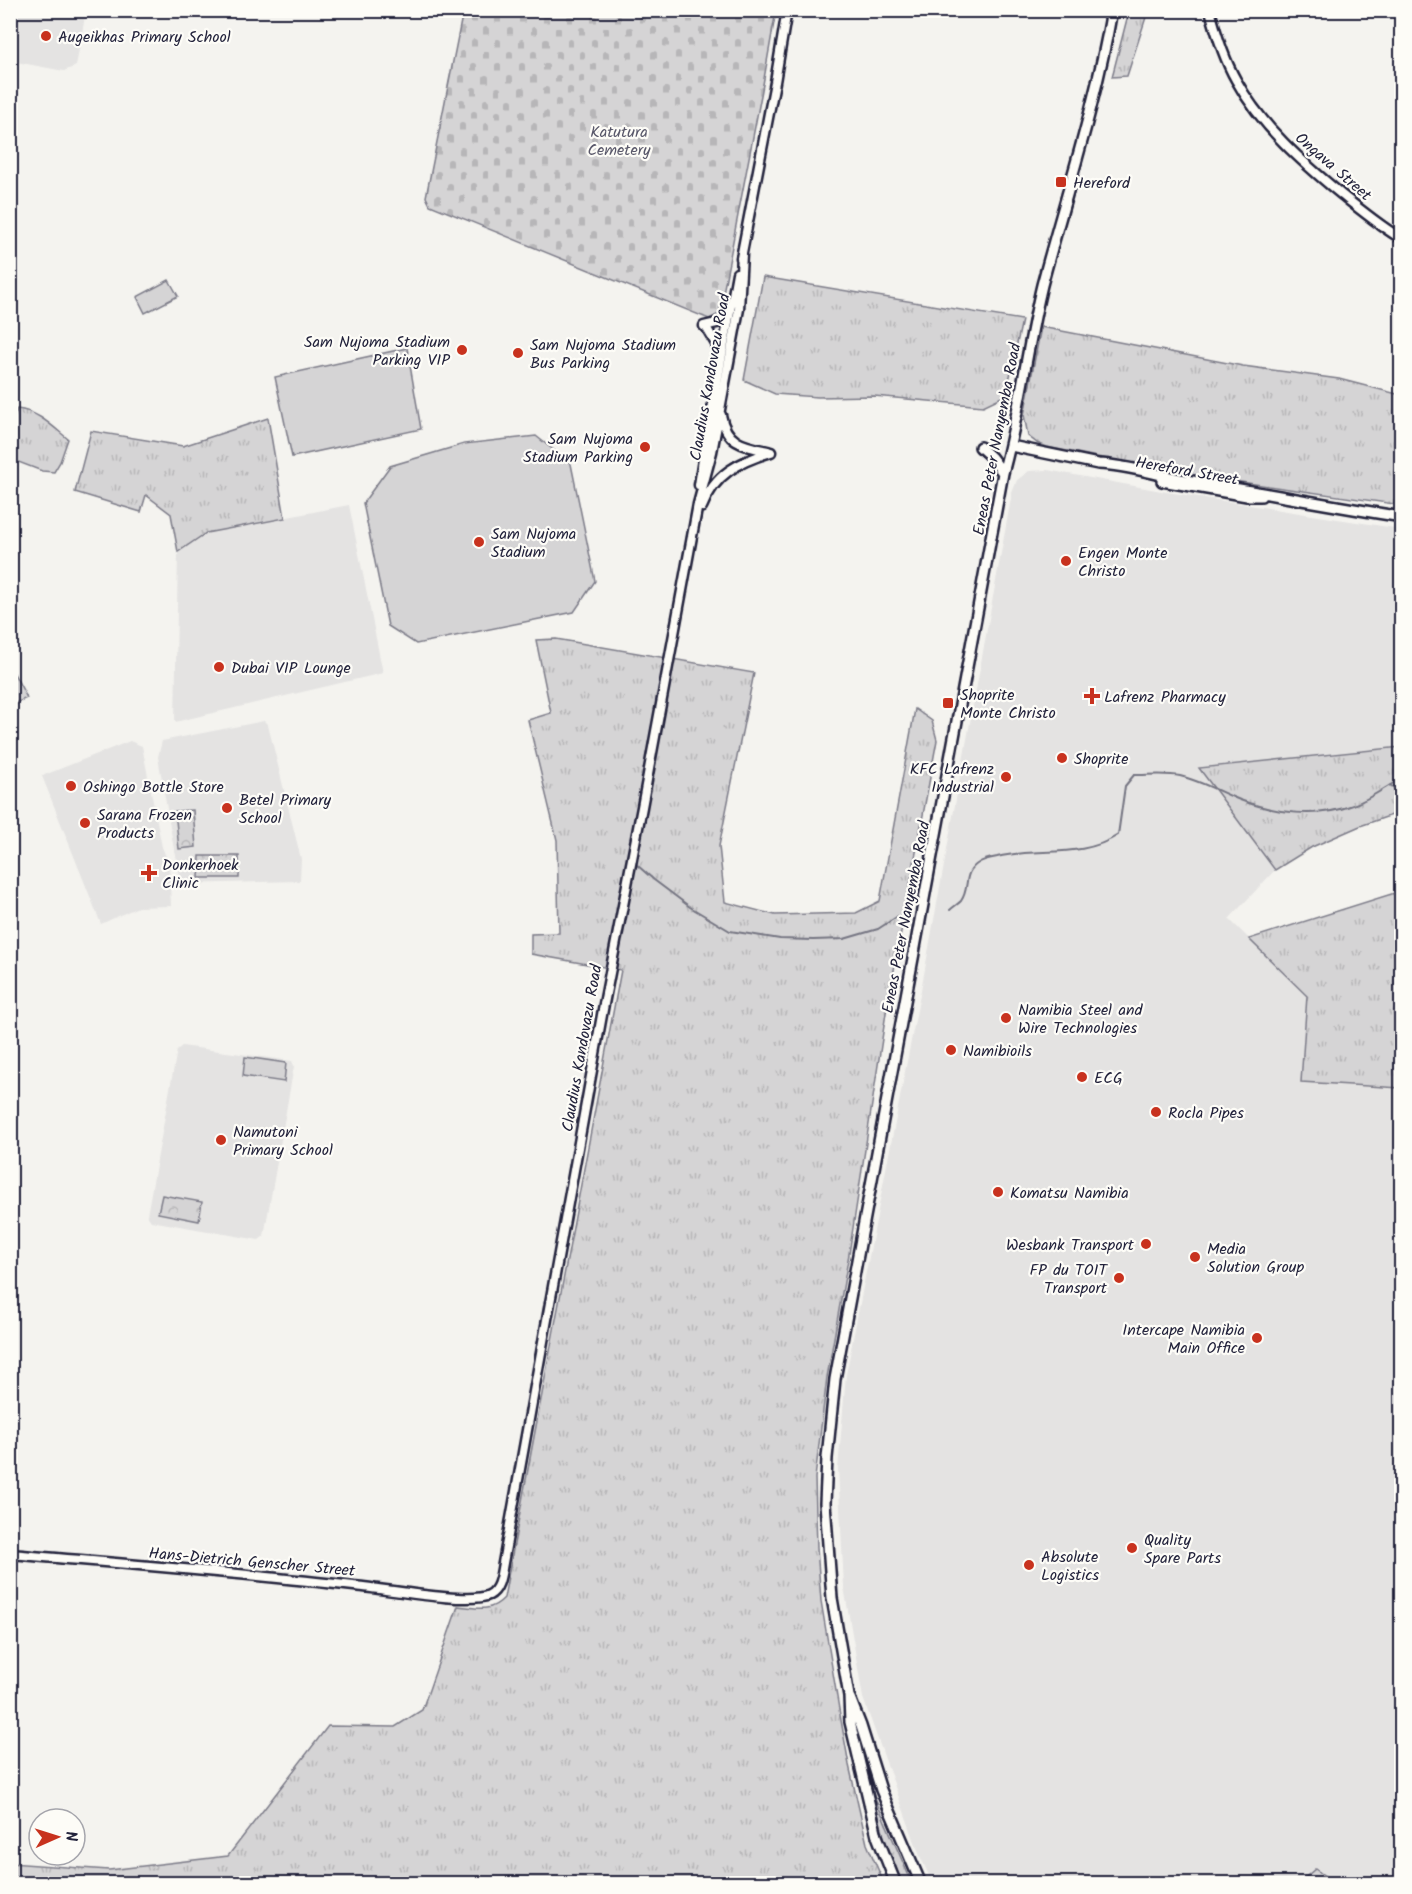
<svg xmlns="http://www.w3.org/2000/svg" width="1412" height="1894" font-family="Kalam,sans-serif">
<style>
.built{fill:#e4e3e2}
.grass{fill:url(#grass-tufts);stroke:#7c7b88;stroke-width:1.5}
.cemetery{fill:url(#cemetery-stones);stroke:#7c7b88;stroke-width:1.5}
.park{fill:url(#park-crowns);stroke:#7c7b88;stroke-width:1.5}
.pitch{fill:#d5d4d5;stroke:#7c7b88;stroke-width:1.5}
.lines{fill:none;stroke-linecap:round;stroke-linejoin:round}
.stream{stroke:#757582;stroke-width:2}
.tertiary-casing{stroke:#22223b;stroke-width:13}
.secondary-casing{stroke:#22223b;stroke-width:14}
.tertiary{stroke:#fdfcf7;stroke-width:8}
.secondary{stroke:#fdfcf7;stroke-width:9}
.poi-dot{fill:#c8321e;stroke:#fdfcf7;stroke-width:2}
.labels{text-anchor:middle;stroke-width:4.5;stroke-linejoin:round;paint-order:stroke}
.poi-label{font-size:16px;fill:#22223b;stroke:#fdfcf7;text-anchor:start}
.park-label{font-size:16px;fill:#585769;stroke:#fdfcf7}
.street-label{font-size:16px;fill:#22223b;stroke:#fdfcf7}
</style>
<defs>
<pattern id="grass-tufts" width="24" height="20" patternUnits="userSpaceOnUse" patternTransform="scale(1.5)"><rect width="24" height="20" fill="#d5d4d5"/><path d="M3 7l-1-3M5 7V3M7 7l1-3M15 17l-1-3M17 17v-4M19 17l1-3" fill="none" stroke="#b7b6b8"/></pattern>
<pattern id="cemetery-stones" width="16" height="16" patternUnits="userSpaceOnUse" patternTransform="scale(1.5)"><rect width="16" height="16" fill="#d5d4d5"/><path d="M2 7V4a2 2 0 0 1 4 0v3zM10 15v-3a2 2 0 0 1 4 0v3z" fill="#b7b6b8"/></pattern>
<pattern id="park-crowns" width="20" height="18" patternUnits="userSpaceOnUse" patternTransform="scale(1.5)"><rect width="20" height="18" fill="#d5d4d5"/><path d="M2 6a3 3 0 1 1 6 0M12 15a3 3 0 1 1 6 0" fill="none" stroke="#b7b6b8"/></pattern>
</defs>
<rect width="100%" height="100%" fill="#f4f3ef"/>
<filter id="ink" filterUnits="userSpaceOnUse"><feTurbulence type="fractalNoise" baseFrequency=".0167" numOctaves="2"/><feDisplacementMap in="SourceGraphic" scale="12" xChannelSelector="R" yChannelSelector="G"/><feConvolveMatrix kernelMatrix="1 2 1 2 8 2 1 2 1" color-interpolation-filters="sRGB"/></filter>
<g filter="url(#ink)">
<path class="built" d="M 10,11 L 86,11 L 76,66 L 64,71 L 11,61 Z
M 1047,470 L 1167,492 L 1401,529 L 1401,747 L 1200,769 L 1275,870 L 1229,919 L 1307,996 L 1301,1082 L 1401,1088 L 1401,1883 L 1335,1883 L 1315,1869 L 1299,1884 L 933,1884 L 920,1856 L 863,1698 L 844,1587 L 838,1469 L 846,1375 L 925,969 L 1012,493 L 1017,480 L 1029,471 Z
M 349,505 L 383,673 L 175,722 L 178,552 L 206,533 Z
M 264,721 L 268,725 L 301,859 L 300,881 L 184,884 L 179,878 L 158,757 L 162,741 Z
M 130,741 L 142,746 L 162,847 L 169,864 L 171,906 L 138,907 L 101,924 L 42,776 Z
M 182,1046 L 292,1061 L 294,1066 L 264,1236 L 259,1240 L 151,1221 L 147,1215 L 177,1050 Z"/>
<path class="grass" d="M 1129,11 L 1148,11 L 1127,76 L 1112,77 Z
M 763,277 L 1022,320 L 1006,395 L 983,406 L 874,396 L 818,397 L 775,394 L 744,380 Z
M 1041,327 L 1243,366 L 1339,379 L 1401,395 L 1401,505 L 1178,473 L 1047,447 L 1037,443 L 1028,436 L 1024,415 Z
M 17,409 C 38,411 52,426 68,439 L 60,462 L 54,472 L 42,471 L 13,460 C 6,448 12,422 17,409 Z
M 268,418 L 285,518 L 206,533 L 178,552 L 171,514 L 146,495 L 141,512 L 75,492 L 91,431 L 183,446 Z
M 556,639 L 754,673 L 719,846 L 725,902 L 775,915 L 856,913 L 880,901 L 915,709 L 932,721 L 937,740 L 886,1013 L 849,1254 L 827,1377 L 815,1478 L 817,1548 L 821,1601 L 839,1709 L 849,1765 L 867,1844 L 884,1883 L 11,1884 L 10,1863 L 109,1870 L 228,1856 L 328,1726 L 395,1727 L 422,1710 L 458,1606 C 477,1608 490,1613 504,1598 L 621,970 L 531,954 L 531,934 L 559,933 L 557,840 L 528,720 L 551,713 L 536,640 Z
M 10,666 L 27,698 L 11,705 L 10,705 Z
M 1401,747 L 1401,812 L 1360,826 L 1312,847 L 1275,870 L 1199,768 Z
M 1401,891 L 1401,1088 L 1301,1082 L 1307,996 L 1249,939 Z
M 873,1794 L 912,1883 L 902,1883 L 884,1837 Z
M 1315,1869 L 1335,1883 L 1299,1883 Z"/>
<path class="cemetery" d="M 463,11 L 776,11 L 762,90 L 719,314 L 709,319 L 430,205 L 426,197 Z"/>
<path class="park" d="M 193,810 L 196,847 L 179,849 L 175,811 Z
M 200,856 L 239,856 L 239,878 L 199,878 Z
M 162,1195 L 202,1202 L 199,1221 L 158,1213 Z"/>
<path class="pitch" d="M 169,280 L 178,296 L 145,313 L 137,297 Z
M 407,348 L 421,429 L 292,457 L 275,377 Z
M 536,436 L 571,464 L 595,581 L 574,612 L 416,644 L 388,626 L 363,503 L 390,466 L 464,444 Z
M 245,1057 L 286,1063 L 284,1082 L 243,1076 Z"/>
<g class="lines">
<path class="stream" d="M 1390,785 L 1402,794
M 637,865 L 654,880 L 690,907 L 730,931 L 780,939 L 813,940 L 844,939 L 878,929 L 898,916
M 950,910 C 953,907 958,904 961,901 C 971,887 961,873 980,862 C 985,859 992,858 997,857 C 1037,847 1082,859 1118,835 L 1125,786 L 1134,775 C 1149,775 1166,773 1180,776 C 1201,781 1220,792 1240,800 C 1275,813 1317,819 1353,805 C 1370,799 1386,787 1402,778
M 10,1157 L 14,1249 L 14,1265 L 10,1278"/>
<defs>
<path id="tertiary" d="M 1210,10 C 1216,33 1224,59 1236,80 C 1261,126 1302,162 1342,195 C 1361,210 1380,226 1402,239
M 741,258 L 775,82 L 787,10
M 704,326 L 721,322 L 727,315
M 706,327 L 716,344 L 719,356
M 721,415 C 726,443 743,446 768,451
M 699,485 L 704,453 L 737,273
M 702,507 C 715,473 739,462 771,452
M 10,1554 C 125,1564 240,1573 354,1586 C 380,1588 470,1605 489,1595 C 500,1590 501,1573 503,1563 L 604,1004 L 642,807 L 698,504 L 712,452 L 739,309 L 742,254"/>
<path id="secondary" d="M 1011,446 L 1098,464 C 1126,465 1153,474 1180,479 C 1254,491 1327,505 1402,517
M 980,447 L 991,457 L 1003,473
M 1162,481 L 1247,496 L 1261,496
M 850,1698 L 861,1726 L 881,1790 L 921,1884
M 896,1884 L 877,1836 L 850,1722 L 849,1696 L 832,1598 L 825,1503 L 827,1458 L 835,1379 L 1003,473 C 1020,412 1027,347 1042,285 C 1066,194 1096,104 1112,10"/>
</defs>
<use href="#tertiary" class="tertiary-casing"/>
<use href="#secondary" class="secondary-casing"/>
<use href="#tertiary" class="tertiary"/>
<use href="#secondary" class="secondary"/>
</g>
</g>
<g class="poi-dot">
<circle cx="46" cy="36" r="6"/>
<rect x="1055" y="176" width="12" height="12" rx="3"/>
<circle cx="462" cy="350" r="6"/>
<circle cx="518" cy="353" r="6"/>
<circle cx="645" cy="447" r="6"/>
<circle cx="479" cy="542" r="6"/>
<circle cx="1066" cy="561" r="6"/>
<circle cx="219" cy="667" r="6"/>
<path d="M1089 687h6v6h6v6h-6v6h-6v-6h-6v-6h6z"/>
<rect x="942" y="697" width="12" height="12" rx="3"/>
<circle cx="1062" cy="758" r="6"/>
<circle cx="1006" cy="777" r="6"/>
<circle cx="71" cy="786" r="6"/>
<circle cx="227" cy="808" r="6"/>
<circle cx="85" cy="823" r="6"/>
<path d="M146 864h6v6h6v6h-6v6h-6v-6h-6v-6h6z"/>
<circle cx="1006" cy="1018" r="6"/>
<circle cx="951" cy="1050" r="6"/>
<circle cx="1082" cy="1077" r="6"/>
<circle cx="1156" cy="1112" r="6"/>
<circle cx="221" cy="1140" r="6"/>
<circle cx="998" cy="1192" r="6"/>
<circle cx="1146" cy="1244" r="6"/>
<circle cx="1195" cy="1257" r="6"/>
<circle cx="1119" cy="1278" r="6"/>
<circle cx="1257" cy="1338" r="6"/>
<circle cx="1132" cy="1548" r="6"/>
<circle cx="1029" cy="1565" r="6"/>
</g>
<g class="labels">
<g class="poi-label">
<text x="58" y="42">Augeikhas Primary School</text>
<text x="1073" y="188">Hereford</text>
<text x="450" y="347" text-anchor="end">Sam Nujoma Stadium<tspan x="450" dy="18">Parking VIP</tspan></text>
<text x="530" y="350">Sam Nujoma Stadium<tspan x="530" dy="18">Bus Parking</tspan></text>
<text x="633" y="444" text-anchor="end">Sam Nujoma<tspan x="633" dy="18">Stadium Parking</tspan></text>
<text x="491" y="539">Sam Nujoma<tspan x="491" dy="18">Stadium</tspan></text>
<text x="1078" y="558">Engen Monte<tspan x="1078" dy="18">Christo</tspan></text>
<text x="231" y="673">Dubai VIP Lounge</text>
<text x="960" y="700">Shoprite<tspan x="960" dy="18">Monte Christo</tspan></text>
<text x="1104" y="702">Lafrenz Pharmacy</text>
<text x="1074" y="764">Shoprite</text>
<text x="994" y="774" text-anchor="end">KFC Lafrenz<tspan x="994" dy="18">Industrial</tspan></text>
<text x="83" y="792">Oshingo Bottle Store</text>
<text x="239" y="805">Betel Primary<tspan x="239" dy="18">School</tspan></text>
<text x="97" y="820">Sarana Frozen<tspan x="97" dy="18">Products</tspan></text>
<text x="162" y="870">Donkerhoek<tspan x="162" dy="18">Clinic</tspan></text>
<text x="1018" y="1015">Namibia Steel and<tspan x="1018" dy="18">Wire Technologies</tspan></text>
<text x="963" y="1056">Namibioils</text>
<text x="1094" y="1083">ECG</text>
<text x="1168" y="1118">Rocla Pipes</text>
<text x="233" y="1137">Namutoni<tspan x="233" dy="18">Primary School</tspan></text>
<text x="1010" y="1198">Komatsu Namibia</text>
<text x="1134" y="1250" text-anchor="end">Wesbank Transport</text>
<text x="1207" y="1254">Media<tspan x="1207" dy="18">Solution Group</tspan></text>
<text x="1107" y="1275" text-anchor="end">FP du TOIT<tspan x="1107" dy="18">Transport</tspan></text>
<text x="1245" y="1335" text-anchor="end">Intercape Namibia<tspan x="1245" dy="18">Main Office</tspan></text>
<text x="1144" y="1545">Quality<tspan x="1144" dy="18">Spare Parts</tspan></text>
<text x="1041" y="1562">Absolute<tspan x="1041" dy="18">Logistics</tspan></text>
</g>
<g class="park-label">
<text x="619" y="137">Katutura<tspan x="619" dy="18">Cemetery</tspan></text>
</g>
<g class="street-label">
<text transform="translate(1334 166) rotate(41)" y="6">Ongava Street</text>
<text transform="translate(709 377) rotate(-80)" y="6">Claudius Kandovazu Road</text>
<text transform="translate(996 439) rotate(-79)" y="6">Eneas Peter Nanyemba Road</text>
<text transform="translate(1187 470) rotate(10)" y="6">Hereford Street</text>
<text transform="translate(905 917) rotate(-79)" y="6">Eneas Peter Nanyemba Road</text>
<text transform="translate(581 1048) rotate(-80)" y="6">Claudius Kandovazu Road</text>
<text transform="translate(252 1561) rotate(5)" y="6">Hans-Dietrich Genscher Street</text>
</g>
</g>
<rect width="1412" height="1894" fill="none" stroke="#fdfcf7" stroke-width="36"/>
<rect x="18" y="18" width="1376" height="1858" fill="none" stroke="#22223b" stroke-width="2" filter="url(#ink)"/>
<g transform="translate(57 1837) rotate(87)"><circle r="28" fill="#fdfcf7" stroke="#a5a5ac" stroke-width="1.5"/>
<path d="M0-4.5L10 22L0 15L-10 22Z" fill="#c8321e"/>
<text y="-9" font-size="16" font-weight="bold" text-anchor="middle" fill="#22223b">N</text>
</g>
</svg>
